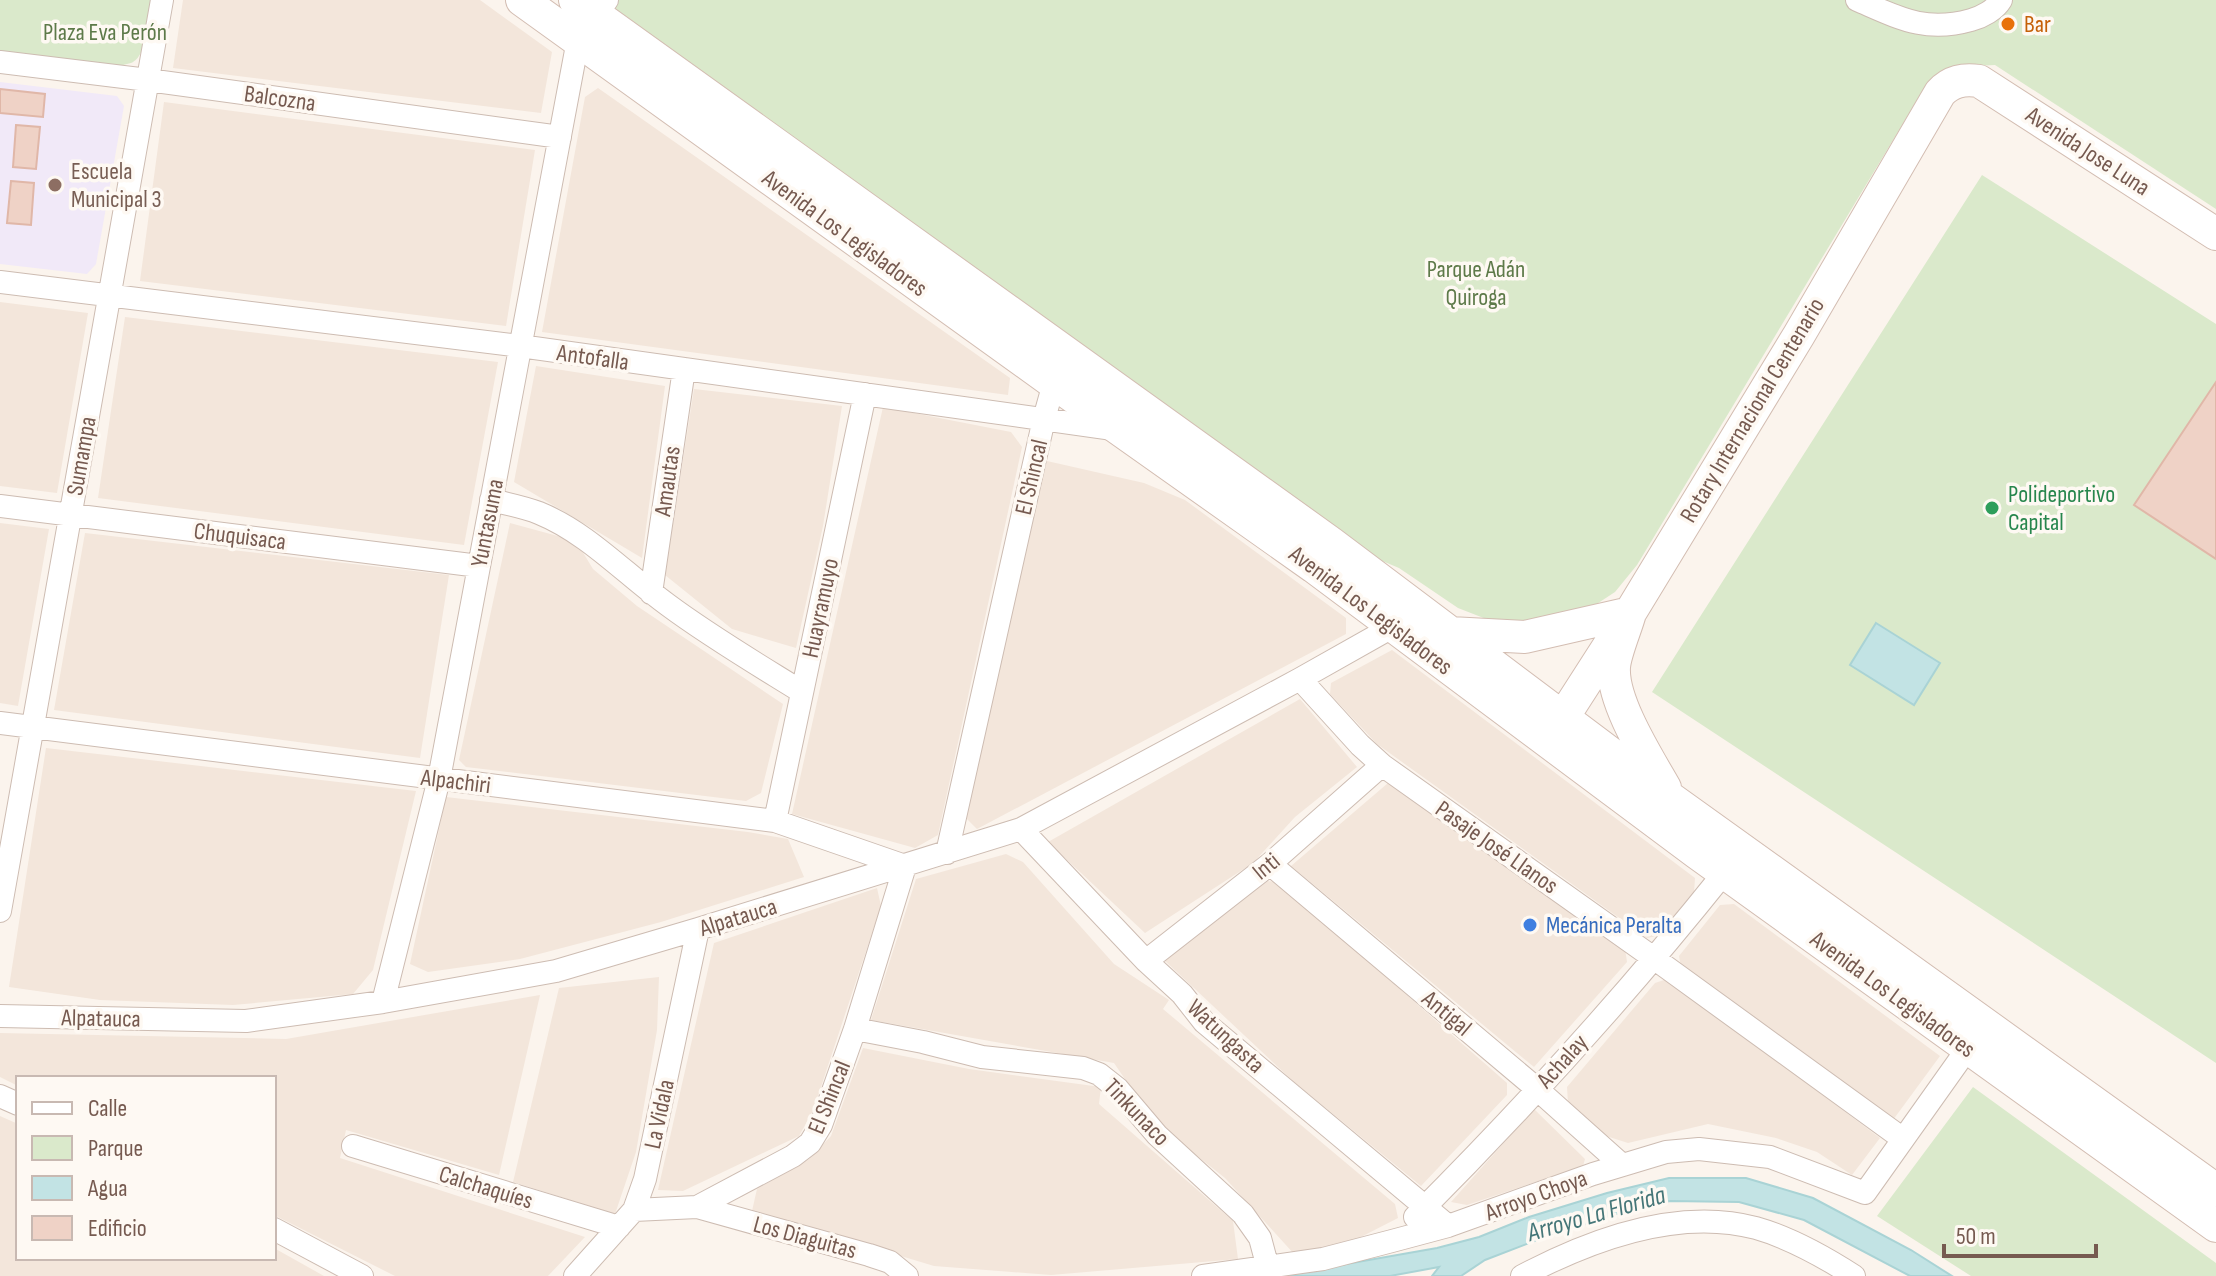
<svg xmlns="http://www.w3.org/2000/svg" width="2216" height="1276" font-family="'Sofia Sans Condensed',sans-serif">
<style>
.residential{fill:#f3e6db}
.education{fill:#f1e9f8}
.green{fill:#dae9cb}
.water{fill:#c2e3e4;stroke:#a9d3d5;stroke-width:2}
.building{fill:#efd2c6;stroke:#e0b7a8;stroke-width:2}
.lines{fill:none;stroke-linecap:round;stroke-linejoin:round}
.street-casing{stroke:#cdbcb2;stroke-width:24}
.secondary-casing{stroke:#d3bdb2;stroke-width:34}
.street{stroke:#fff;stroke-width:22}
.secondary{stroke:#fff;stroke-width:32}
.food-dot{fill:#e8710a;stroke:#fef9f3;stroke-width:3}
.education-dot{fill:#8d6e63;stroke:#fef9f3;stroke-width:3}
.leisure-dot{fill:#2e9e5b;stroke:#fef9f3;stroke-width:3}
.shop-dot{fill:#3f7fe0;stroke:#fef9f3;stroke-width:3}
.labels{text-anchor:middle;stroke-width:7;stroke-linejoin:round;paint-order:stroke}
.food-label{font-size:24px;fill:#c56008;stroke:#fef9f3;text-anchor:start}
.park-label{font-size:24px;fill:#5d7a49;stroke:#fef9f3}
.street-label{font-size:24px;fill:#765a50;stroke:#fef9f3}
.education-label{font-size:24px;fill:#785e54;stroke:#fef9f3;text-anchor:start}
.leisure-label{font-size:24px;fill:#27864d;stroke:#fef9f3;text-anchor:start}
.shop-label{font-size:24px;fill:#366cbe;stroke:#fef9f3;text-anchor:start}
.water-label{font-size:26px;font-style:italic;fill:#457678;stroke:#fef9f3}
</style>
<rect width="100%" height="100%" fill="#fbf4ed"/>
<path class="residential" d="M 183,0 L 480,0 L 552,52 L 541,113 L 173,68 Z
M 598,88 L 1010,378 L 1008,395 L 542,332 L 585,97 Z
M 164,102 L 535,150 L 506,326 L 140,281 Z
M 0,302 L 88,313 L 57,493 L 0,486 Z
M 125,317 L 498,362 L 464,545 L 98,498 Z
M 536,366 L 665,386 L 642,558 L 514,482 Z
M 694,389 L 842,406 L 823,526 L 796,648 L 732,629 L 665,575 Z
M 883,407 L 1011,432 L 1022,447 L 938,835 L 915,848 L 792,814 Z
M 1047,461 L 1144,483 L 1185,500 L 1346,618 L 1346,634 L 977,829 L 965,817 Z
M 0,523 L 49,529 L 18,706 L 0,703 Z
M 510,523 L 576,541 L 593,569 L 637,606 L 783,704 L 761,793 L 746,801 L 466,767 L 459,760 Z
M 85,533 L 449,575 L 420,758 L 54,710 Z
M 1392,650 L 1695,878 L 1694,893 L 1657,936 L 1647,938 L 1377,744 L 1330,694 L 1331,683 Z
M 1300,699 L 1357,767 L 1295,817 L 1253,863 L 1145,933 L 1048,842 Z
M 46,748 L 416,791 L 373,970 L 353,994 L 233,1005 L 100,1000 L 9,987 Z
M 1388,783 L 1625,949 L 1627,962 L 1534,1067 L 1291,866 Z
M 446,797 L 748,832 L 788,839 L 804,877 L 661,922 L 520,959 L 428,972 L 410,964 Z
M 1006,854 L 1023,862 L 1114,964 L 1169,1000 L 1163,1009 L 1395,1204 L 1398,1218 L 1357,1239 L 1295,1255 L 1225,1178 L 1154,1122 L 1114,1063 L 871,1020 L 916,879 Z
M 1267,881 L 1278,882 L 1507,1083 L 1507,1095 L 1421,1186 L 1294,1082 L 1163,959 Z
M 877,888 L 881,906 L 813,1111 L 799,1136 L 683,1191 L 658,1190 L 714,943 Z
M 1734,904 L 1940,1056 L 1893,1120 L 1681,967 L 1679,956 L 1720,905 Z
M 659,977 L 657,1030 L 636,1152 L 615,1214 L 513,1182 L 559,988 Z
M 1667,979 L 1880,1138 L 1852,1175 L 1817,1152 L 1776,1138 L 1708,1124 L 1628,1143 L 1603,1135 L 1568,1103 L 1567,1087 L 1655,983 Z
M 540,995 L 499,1175 L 346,1130 L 340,1158 L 585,1237 L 548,1276 L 395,1276 L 274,1215 L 274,1078 L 18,1078 L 18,1086 L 0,1077 L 0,1033 L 286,1039 Z
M 863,1048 L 969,1069 L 1101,1087 L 1099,1104 L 1233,1221 L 1238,1259 L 1051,1275 L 934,1266 L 752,1211 L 757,1189 L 809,1159 L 831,1136 Z
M 1534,1109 L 1585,1159 L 1583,1166 L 1467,1205 L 1451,1202 Z
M 0,1116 L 18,1124 L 18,1258 L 274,1258 L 274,1248 L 324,1276 L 0,1276 Z"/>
<path class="education" d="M 0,82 L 117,96 L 124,106 L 96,264 L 87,274 L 0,264 Z"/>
<path class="green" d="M 0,0 L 152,0 C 149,15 147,55 133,62 C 132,63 122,65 121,66 L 0,51 Z
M 598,0 L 2216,0 L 2216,209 L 1995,65 L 1952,67 L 1922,92 L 1637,565 L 1615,592 L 1583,613 L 1544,620 L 1499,624 L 1458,608 L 1399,568 L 1368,555 Z
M 1982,175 L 2216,324 L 2216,1063 L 1652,692 Z
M 1973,1087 L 2216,1263 L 2216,1276 L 1971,1276 L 1877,1216 Z"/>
<path class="water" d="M 1876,623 L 1940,663 L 1914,705 L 1850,665 Z
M 1669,1178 L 1746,1178 L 1813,1198 L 1911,1250 L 1952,1276 L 1910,1276 L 1804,1220 L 1739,1202 L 1670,1201 L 1616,1214 L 1537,1240 L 1485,1260 L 1461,1276 L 1432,1276 L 1439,1267 L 1390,1276 L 1278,1276 L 1437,1248 L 1479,1237 L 1529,1217 L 1607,1193 Z"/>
<path class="building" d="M 0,89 L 45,94 L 43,117 L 0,113 Z
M 16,125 L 40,127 L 36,169 L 13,167 Z
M 11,181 L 34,183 L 31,225 L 7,223 Z
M 2216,382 L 2216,559 L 2134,505 Z"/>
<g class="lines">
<defs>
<path id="street" d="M 1857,0 C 1899,18 1925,33 1971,20 C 1982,17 1995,10 2001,0
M 0,62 L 148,80 L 560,137
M 0,282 L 520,346 L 1113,429
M 491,500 C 507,504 524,507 539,513 C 588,533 625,574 668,605 C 711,637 757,664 802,692
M 0,506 L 479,566
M 651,593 L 684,369
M 1300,679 L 1360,745 L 1382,765 L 1655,959 L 1903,1139
M 0,723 L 775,821 L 905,866 L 855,1029 L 821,1125 L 810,1143 L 793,1156 L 697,1207 L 634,1210
M 775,821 L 865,394
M 1021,829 L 1146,961 L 1182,994 L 1204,1022 L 1448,1226
M 947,853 L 1044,419 L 1054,383
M 1270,864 L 1537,1089 L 1622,1165
M 0,911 L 162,0
M 1146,961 L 1270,864 L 1382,765
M 383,1002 L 439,779 L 578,40 L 607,0
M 0,1016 L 246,1021 L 383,1002 L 556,971 L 698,929 L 1021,829 L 1300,679 L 1394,626 L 1401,617
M 855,1029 L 923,1042 L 982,1057 L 1083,1068 L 1099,1074 L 1118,1089 L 1157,1135 L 1243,1214 L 1260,1238 L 1268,1268
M 0,1096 L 18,1104
M 353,1146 L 619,1227
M 697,1207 L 869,1255 L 890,1262 L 907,1276
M 1415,1217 C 1524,1108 1628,993 1724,873
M 274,1229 L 362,1276
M 575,1276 L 634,1210 L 645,1179 L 698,929
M 1203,1276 L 1323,1259 L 1392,1241 L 1448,1226 L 1593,1174 L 1666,1152 L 1699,1149 L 1770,1157 L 1865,1193 L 1968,1048
M 1522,1276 C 1590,1240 1678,1207 1756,1228 C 1791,1238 1823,1256 1854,1276"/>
<path id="secondary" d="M 522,0 L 1054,383 L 1314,567 L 1697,853 L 2216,1226
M 575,0 L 1331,543 L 1670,798 L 2216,1190
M 1450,633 L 1525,637 L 1630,613 C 1626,628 1615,653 1614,667 C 1612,702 1648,758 1665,788
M 1551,736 L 1630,613 L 1799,335 L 1940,93 C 1951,81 1963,79 1979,81 L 2216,234"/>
</defs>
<use href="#street" class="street-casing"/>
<use href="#secondary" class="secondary-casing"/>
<use href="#street" class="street"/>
<use href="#secondary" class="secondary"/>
</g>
<circle class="food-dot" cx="2008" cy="24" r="8"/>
<circle class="education-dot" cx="55" cy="185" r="8"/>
<circle class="leisure-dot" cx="1992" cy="508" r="8"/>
<circle class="shop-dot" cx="1530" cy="925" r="8"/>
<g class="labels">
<g class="food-label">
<text x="2024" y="32">Bar</text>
</g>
<g class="park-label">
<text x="105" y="40">Plaza Eva Perón</text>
<text x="1476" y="277">Parque Adán<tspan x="1476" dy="28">Quiroga</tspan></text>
</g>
<g class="street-label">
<text transform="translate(280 98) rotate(8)" y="8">Balcozna</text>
<text transform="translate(2088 151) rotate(33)" y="8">Avenida Jose Luna</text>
<text transform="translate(845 233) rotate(36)" y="8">Avenida Los Legisladores</text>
<text transform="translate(593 357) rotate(8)" y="8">Antofalla</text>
<text transform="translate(1752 410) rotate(-59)" y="8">Rotary Internacional Centenario</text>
<text transform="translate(81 456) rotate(-80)" y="8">Sumampa</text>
<text transform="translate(1031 477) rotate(-77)" y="8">El Shincal</text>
<text transform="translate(667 481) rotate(-82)" y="8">Amautas</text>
<text transform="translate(487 523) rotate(-79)" y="8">Yuntasuma</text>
<text transform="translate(240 536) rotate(7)" y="8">Chuquisaca</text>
<text transform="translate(820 608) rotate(-78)" y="8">Huayramuyo</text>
<text transform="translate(1371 610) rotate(37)" y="8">Avenida Los Legisladores</text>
<text transform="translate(456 781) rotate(7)" y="8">Alpachiri</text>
<text transform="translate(1497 847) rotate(35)" y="8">Pasaje José Llanos</text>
<text transform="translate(1266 866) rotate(-39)" y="8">Inti</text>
<text transform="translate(738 917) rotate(-17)" y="8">Alpatauca</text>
<text transform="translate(1893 994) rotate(36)" y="8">Avenida Los Legisladores</text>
<text transform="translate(1447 1013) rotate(40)" y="8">Antigal</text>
<text transform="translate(101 1018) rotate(1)" y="8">Alpatauca</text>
<text transform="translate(1226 1036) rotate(43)" y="8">Watungasta</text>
<text transform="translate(1562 1061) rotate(-48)" y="8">Achalay</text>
<text transform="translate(829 1097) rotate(-68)" y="8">El Shincal</text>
<text transform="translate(1137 1112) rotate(46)" y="8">Tinkunaco</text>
<text transform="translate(659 1114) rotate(-78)" y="8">La Vidala</text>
<text transform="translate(486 1187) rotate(17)" y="8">Calchaquíes</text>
<text transform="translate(1536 1195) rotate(-20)" y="8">Arroyo Choya</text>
<text transform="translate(805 1237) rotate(15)" y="8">Los Diaguitas</text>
</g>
<g class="education-label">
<text x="71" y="179">Escuela<tspan x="71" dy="28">Municipal 3</tspan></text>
</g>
<g class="leisure-label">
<text x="2008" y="502">Polideportivo<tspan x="2008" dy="28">Capital</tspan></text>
</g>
<g class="shop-label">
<text x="1546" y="933">Mecánica Peralta</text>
</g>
<g class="water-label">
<text transform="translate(1596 1213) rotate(-16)" y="9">Arroyo La Florida</text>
</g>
</g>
<rect x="16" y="1076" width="260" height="184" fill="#fef9f3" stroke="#c8b9b2" stroke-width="2"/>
<rect x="32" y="1102" width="40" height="12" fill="#ffffff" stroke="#c8b9b2" stroke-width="2"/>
<text x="88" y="1116" font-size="24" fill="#765a50">Calle</text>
<rect x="32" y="1136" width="40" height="24" fill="#dae9cb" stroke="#c8b9b2" stroke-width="2"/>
<text x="88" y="1156" font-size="24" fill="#765a50">Parque</text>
<rect x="32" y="1176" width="40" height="24" fill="#c2e3e4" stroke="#c8b9b2" stroke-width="2"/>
<text x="88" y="1196" font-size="24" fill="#765a50">Agua</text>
<rect x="32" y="1216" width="40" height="24" fill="#efd2c6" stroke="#c8b9b2" stroke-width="2"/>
<text x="88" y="1236" font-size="24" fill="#765a50">Edificio</text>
<path d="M1944 1244v12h152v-12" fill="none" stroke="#765a50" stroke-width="4"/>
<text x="1956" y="1244" font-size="24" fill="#765a50" stroke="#fef9f3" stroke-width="6" paint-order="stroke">50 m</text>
</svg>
